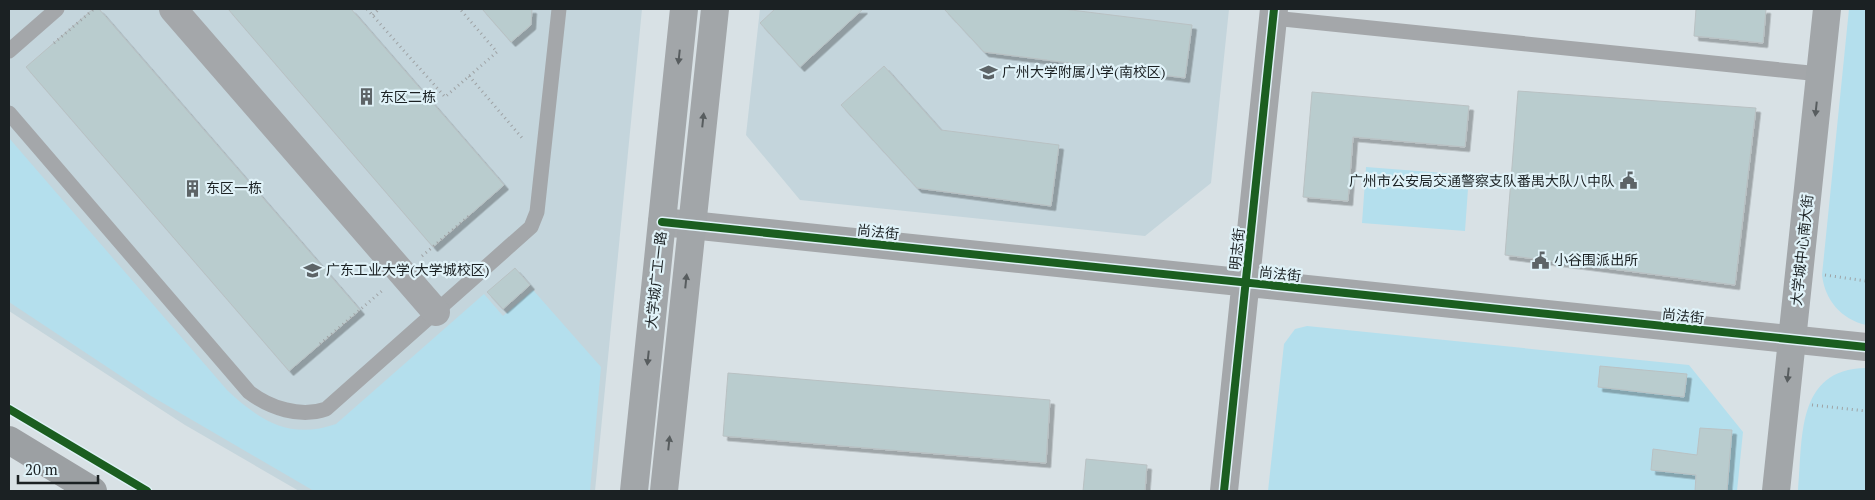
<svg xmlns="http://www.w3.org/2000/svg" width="1875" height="500" font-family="'PT Serif','Noto Sans SC',serif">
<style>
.built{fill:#c4d5dc}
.green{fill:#b4dfed}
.building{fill:#b9ccce;stroke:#b9c1c3;filter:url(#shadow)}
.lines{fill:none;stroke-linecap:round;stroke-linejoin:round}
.path{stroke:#9ea2a4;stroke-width:3;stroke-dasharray:1 4;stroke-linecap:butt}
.service{stroke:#a4a7aa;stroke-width:15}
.minor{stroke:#a4a7aa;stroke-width:28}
.tertiary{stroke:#a4a7aa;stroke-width:28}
.secondary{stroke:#a2a6a9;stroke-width:28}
.primary{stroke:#9ca0a3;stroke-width:28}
.cycleway-casing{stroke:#e0f2f8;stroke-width:11}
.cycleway{stroke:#1b5e20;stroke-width:8}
.oneway{fill:#585d5f}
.labels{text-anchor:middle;stroke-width:4.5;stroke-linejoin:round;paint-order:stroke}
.poi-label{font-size:14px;fill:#1b2123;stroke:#e0f2f8;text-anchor:start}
.street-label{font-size:14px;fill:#1b2123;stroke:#e0f2f8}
</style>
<defs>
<filter id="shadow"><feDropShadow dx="4.5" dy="4.5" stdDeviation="0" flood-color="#0004"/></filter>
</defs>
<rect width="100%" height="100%" fill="#d8e1e5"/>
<path class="built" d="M 9,9 L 642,9 L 595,491 L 299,491 L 185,425 L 9,311 Z
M 760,9 L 1229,9 L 1211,183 L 1145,236 L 800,200 L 746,135 Z"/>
<path class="green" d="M 1849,9 L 1866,9 L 1866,325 C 1841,319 1825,300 1822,275 Z
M 9,138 L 227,390 C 260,421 290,440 336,424 L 484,294 L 503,316 L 533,290 L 601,367 L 590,491 L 314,491 L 151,396 L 9,302 Z
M 1366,167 L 1469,175 L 1465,231 L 1362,223 Z
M 1307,326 L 1689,365 L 1743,432 L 1737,491 L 1268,491 L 1284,344 L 1295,329 Z
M 1866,368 L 1866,491 L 1798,491 C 1803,440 1795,369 1866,368 Z"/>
<path class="building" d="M 93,9 L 99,9 L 360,310 L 289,371 L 26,67 Z
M 228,9 L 351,9 L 504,185 L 433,247 Z
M 482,9 L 532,9 L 531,25 L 511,42 Z
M 775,9 L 863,9 L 800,67 L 760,23 Z
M 944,9 L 1063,9 L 1192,25 L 1185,78 L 984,52 Z
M 1696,9 L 1766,9 L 1763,43 L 1694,36 Z
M 884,66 L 941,130 L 1059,145 L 1051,206 L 917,188 L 841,105 Z
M 1518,91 L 1756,108 L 1735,285 L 1505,255 Z
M 1312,92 L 1469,106 L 1465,147 L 1353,137 L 1348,201 L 1303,197 Z
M 515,268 L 530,285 L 503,309 L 487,292 Z
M 1600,366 L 1687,374 L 1684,397 L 1598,387 Z
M 728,373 L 1050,400 L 1046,463 L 723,436 Z
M 1700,428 L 1732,430 L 1727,491 L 1695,491 L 1696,475 L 1651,470 L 1653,449 L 1697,455 Z
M 1086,459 L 1147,465 L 1145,491 L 1083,491 Z"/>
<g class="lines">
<path class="path" d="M 367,9 L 445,97 L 497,52 L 460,9
M 373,15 L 379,9
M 54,43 L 94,9
M 469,76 L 523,139
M 422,256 L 469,216
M 1825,275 L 1866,281
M 320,344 L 383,290
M 1812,405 L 1866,411"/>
<path class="service" d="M 1273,18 L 1820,74
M 9,51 L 57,9
M 9,113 L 249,392 C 270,408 300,418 326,409 L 531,227 L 537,212 L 559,9"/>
<path class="minor" d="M 173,9 L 436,312"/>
<path class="tertiary" d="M 662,222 L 1866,347
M 1224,491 L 1274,9"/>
<path class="secondary" d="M 634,491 L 684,9
M 664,491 L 715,9
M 1776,491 L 1827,9"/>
<path class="primary" d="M 9,440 L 93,491"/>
<defs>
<path id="cycleway" d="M 662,222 L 1866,347
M 9,409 L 147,491
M 1224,491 L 1274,9"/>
</defs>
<use href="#cycleway" class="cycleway-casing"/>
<use href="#cycleway" class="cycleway"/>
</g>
<defs><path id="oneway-solid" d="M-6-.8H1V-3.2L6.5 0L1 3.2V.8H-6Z" transform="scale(1.25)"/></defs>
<g class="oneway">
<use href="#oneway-solid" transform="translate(679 57) rotate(96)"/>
<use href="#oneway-solid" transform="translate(1816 109) rotate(96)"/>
<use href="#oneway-solid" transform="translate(703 120) rotate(-84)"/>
<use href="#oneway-solid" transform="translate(686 281) rotate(-84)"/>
<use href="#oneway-solid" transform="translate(648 358) rotate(96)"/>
<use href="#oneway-solid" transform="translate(1788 375) rotate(96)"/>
<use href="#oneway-solid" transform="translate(669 443) rotate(-84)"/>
</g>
<defs>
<symbol id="school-bare" viewBox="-9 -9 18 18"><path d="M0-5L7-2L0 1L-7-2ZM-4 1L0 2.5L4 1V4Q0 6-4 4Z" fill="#5d6467" stroke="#e0f2f8" stroke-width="2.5" paint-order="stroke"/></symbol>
<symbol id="building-bare" viewBox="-9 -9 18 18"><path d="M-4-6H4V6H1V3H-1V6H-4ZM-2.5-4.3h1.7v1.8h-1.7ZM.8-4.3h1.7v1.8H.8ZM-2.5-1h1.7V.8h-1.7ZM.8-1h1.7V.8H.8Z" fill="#5d6467" stroke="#e0f2f8" stroke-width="2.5" paint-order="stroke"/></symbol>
<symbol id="civic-bare" viewBox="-9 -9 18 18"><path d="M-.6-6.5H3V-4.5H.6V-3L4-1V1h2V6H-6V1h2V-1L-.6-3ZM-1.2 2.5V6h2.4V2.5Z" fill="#5d6467" stroke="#e0f2f8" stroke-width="2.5" paint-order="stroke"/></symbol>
<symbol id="university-bare" viewBox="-9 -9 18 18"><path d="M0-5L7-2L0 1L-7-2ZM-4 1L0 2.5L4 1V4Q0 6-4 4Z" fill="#5d6467" stroke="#e0f2f8" stroke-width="2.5" paint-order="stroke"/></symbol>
</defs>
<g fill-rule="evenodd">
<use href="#school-bare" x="976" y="60" width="25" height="25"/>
<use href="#building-bare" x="354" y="84" width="25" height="25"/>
<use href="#civic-bare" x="1616" y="168" width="25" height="25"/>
<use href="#building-bare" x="180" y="176" width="25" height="25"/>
<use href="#civic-bare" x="1528" y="248" width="25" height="25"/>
<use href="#university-bare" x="300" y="258" width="25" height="25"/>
</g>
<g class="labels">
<g class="poi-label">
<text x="1002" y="77">广州大学附属小学(南校区)</text>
<text x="380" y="102">东区二栋</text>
<text x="1615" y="186" text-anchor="end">广州市公安局交通警察支队番禺大队八中队</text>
<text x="206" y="193">东区一栋</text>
<text x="1554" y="265">小谷围派出所</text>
<text x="326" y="275">广东工业大学(大学城校区)</text>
</g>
<g class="street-label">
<text transform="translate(878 232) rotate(6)" y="5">尚法街</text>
<text transform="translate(1237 249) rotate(-84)" y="5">明志街</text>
<text transform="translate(1802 250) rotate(-84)" y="5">大学城中心南大街</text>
<text transform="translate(1280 274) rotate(6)" y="5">尚法街</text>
<text transform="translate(656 280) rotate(-84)" y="5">大学城广工一路</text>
<text transform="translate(1683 316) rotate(6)" y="5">尚法街</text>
</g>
</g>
<rect width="1875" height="500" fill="none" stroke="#1b2123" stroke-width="20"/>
<path d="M18 475v8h80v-8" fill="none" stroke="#1b2123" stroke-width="2.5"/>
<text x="25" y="475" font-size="15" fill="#1b2123" stroke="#e0f2f8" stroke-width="4" paint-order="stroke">20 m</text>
</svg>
